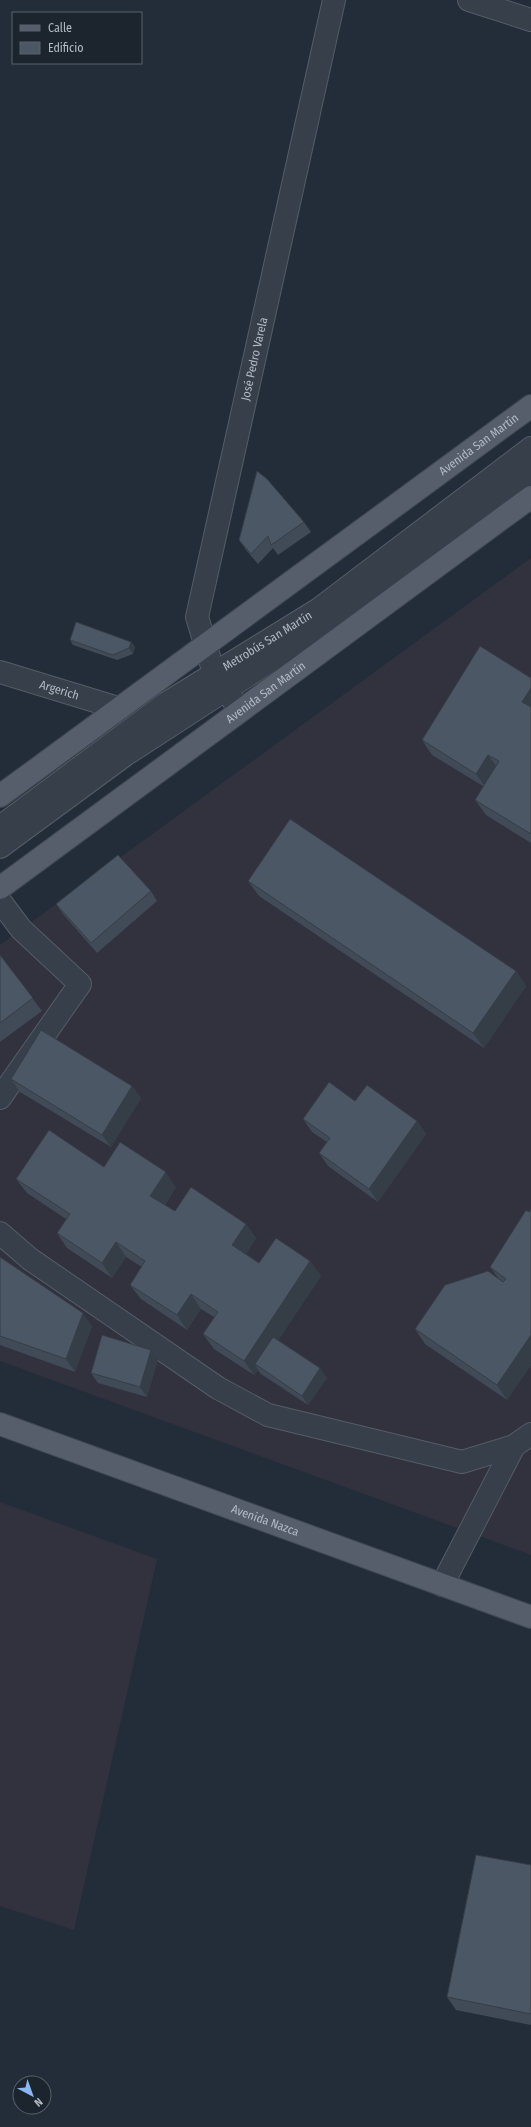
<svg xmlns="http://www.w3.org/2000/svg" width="531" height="2127" font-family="'Fira Sans Condensed',sans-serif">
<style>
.medical{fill:#32313e}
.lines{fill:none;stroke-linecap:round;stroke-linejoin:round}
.minor-casing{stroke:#555d67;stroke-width:24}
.major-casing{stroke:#404853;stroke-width:24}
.minor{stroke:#373f4a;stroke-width:22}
.major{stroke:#555e6a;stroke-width:22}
.wall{fill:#414b57}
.shaded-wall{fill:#353d47}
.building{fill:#4c5765;stroke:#353d47}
.labels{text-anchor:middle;stroke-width:3.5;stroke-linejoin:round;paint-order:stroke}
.street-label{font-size:12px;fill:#b2bac6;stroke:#1c242e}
</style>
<rect width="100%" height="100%" fill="#232d39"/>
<path class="medical" d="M 531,558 L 531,1555 L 0,1361 L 0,945 Z
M 0,1502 L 157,1559 L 74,1930 L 0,1906 Z"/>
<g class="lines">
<defs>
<g id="minor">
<path d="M 469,0 L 531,20"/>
<path id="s1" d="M 0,672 L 118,708"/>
<path id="s2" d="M 240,710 L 214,673 L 197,617 L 334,0"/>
<path id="s3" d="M 0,827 L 165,704 L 319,609 L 531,448"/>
<path d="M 0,847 L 125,755 L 310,635 L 531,472"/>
<path d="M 0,901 L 21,929 L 80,984 L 0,1098"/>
<path d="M 0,1233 L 30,1259 L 218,1388 L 268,1415 L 462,1462 L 514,1446 L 531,1434"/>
<path d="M 442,1585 L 514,1446"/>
</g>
<g id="major">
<path id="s4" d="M 0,796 L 531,406"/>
<path id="s5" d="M 0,888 L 531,497"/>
<path id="s6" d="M 0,1424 L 531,1617"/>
</g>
</defs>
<use href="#minor" class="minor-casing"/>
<use href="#major" class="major-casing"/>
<use href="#minor" class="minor"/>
<use href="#major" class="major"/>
</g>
<path class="wall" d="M 304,522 L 311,532 L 278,555 L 273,548 L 258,564 L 246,550 L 239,540 Z
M 70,640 L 131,642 L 135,647 L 133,654 L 117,660 L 73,645 Z
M 531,678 L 531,843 L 486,815 L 475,800 L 483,786 L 432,755 L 422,740 Z
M 248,881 L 516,971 L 526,986 L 484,1048 L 259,896 Z
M 151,891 L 157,901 L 97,953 L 63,914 L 56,904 Z
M 0,955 L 42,1011 L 0,1042 Z
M 11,1079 L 132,1086 L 141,1098 L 111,1147 L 20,1092 Z
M 355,1101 L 417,1121 L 426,1134 L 378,1202 L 328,1166 L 319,1153 L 327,1142 L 312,1132 L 303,1119 Z
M 104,1167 L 176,1187 L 165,1205 L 175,1211 L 246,1224 L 256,1238 L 246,1254 L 259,1263 L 310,1261 L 321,1276 L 278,1340 L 320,1368 L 327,1378 L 308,1405 L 261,1374 L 258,1370 L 254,1375 L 214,1349 L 203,1334 L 214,1317 L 201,1309 L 187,1330 L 141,1299 L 130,1285 L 142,1267 L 126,1257 L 112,1278 L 67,1248 L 57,1233 L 66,1219 L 27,1193 L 16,1179 Z
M 531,1209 L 531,1365 L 507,1400 L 425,1344 L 415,1329 L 498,1278 L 490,1267 Z
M 0,1257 L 92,1326 L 75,1372 L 0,1345 Z
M 151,1350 L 158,1359 L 147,1397 L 98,1383 L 91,1373 Z
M 531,1865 L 531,2025 L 456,2010 L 447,1997 Z"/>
<path class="shaded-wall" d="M 131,642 L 135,647 L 133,654 L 129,648 Z
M 531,688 L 531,714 L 522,702 Z
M 488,755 L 499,770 L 486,788 L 476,774 Z
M 516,971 L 526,986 L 484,1048 L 473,1033 Z
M 132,1086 L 141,1098 L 111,1147 L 102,1135 Z
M 417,1121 L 426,1134 L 378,1202 L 369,1189 Z
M 166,1172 L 176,1187 L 161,1210 L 150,1196 Z
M 246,1224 L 256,1238 L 242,1260 L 232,1245 Z
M 116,1242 L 126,1257 L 112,1278 L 102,1263 Z
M 310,1261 L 321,1276 L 260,1368 L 255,1364 L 258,1370 L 254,1375 L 244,1361 Z
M 191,1294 L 201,1309 L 187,1330 L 177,1315 Z
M 83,1313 L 92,1326 L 75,1372 L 66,1359 Z
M 531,1335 L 531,1365 L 507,1400 L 497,1385 Z
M 151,1350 L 158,1359 L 147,1397 L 140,1387 Z
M 320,1368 L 327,1378 L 308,1405 L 302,1396 Z"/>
<path class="building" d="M 257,471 L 267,479 L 304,522 L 271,545 L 268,536 L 251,554 L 239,540 Z
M 76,622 L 131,642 L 129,648 L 113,655 L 70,640 Z
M 480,646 L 531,678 L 531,688 L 522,702 L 531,707 L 531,834 L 475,800 L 499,761 L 488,755 L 476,774 L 422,740 Z
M 290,819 L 516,971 L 473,1033 L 248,881 Z
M 118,855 L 151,891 L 91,943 L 56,904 Z
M 0,955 L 33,998 L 0,1023 Z
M 41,1030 L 132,1086 L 102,1135 L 11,1079 Z
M 329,1082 L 355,1101 L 367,1085 L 417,1121 L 369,1189 L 319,1153 L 330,1138 L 303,1119 Z
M 49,1130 L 104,1167 L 120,1142 L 166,1172 L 150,1196 L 175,1211 L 191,1187 L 246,1224 L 232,1245 L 259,1263 L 276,1238 L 310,1261 L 244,1361 L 203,1334 L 218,1312 L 191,1294 L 177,1315 L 130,1285 L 145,1261 L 116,1242 L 102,1263 L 57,1233 L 70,1214 L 16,1179 Z
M 531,1209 L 531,1335 L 497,1385 L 415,1329 L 445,1285 L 488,1271 L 503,1282 L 506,1279 L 490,1267 L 526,1210 L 529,1212 Z
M 0,1257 L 83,1313 L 66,1359 L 0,1336 Z
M 102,1335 L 151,1350 L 140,1387 L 91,1373 Z
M 273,1337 L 320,1368 L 302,1396 L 255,1364 Z
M 476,1855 L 531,1865 L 531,2014 L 447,1997 Z"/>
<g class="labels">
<g class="street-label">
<text dy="4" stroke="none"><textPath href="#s2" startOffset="368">José Pedro Varela</textPath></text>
<text dy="4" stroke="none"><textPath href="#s4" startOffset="594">Avenida San Martín</textPath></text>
<text dy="4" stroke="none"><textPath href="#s3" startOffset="326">Metrobús San Martín</textPath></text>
<text dy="4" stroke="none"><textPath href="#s1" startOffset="62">Argerich</textPath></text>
<text dy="4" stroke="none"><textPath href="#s5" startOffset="330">Avenida San Martín</textPath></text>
<text dy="4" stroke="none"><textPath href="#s6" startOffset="282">Avenida Nazca</textPath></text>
</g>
</g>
<rect x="12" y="12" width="130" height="52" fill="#1c242e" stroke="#58606b"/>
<rect x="20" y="25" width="20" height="6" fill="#555e6a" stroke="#58606b"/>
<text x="48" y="32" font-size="12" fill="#b2bac6">Calle</text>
<rect x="20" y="42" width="20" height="12" fill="#4c5765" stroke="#58606b"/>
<text x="48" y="52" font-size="12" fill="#b2bac6">Edificio</text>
<g transform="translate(32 2095) rotate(139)"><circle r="19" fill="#1c242e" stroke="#58606b"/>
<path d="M0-3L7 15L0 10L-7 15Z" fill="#8ab6f3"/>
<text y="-6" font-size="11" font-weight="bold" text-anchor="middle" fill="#b2bac6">N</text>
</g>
</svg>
